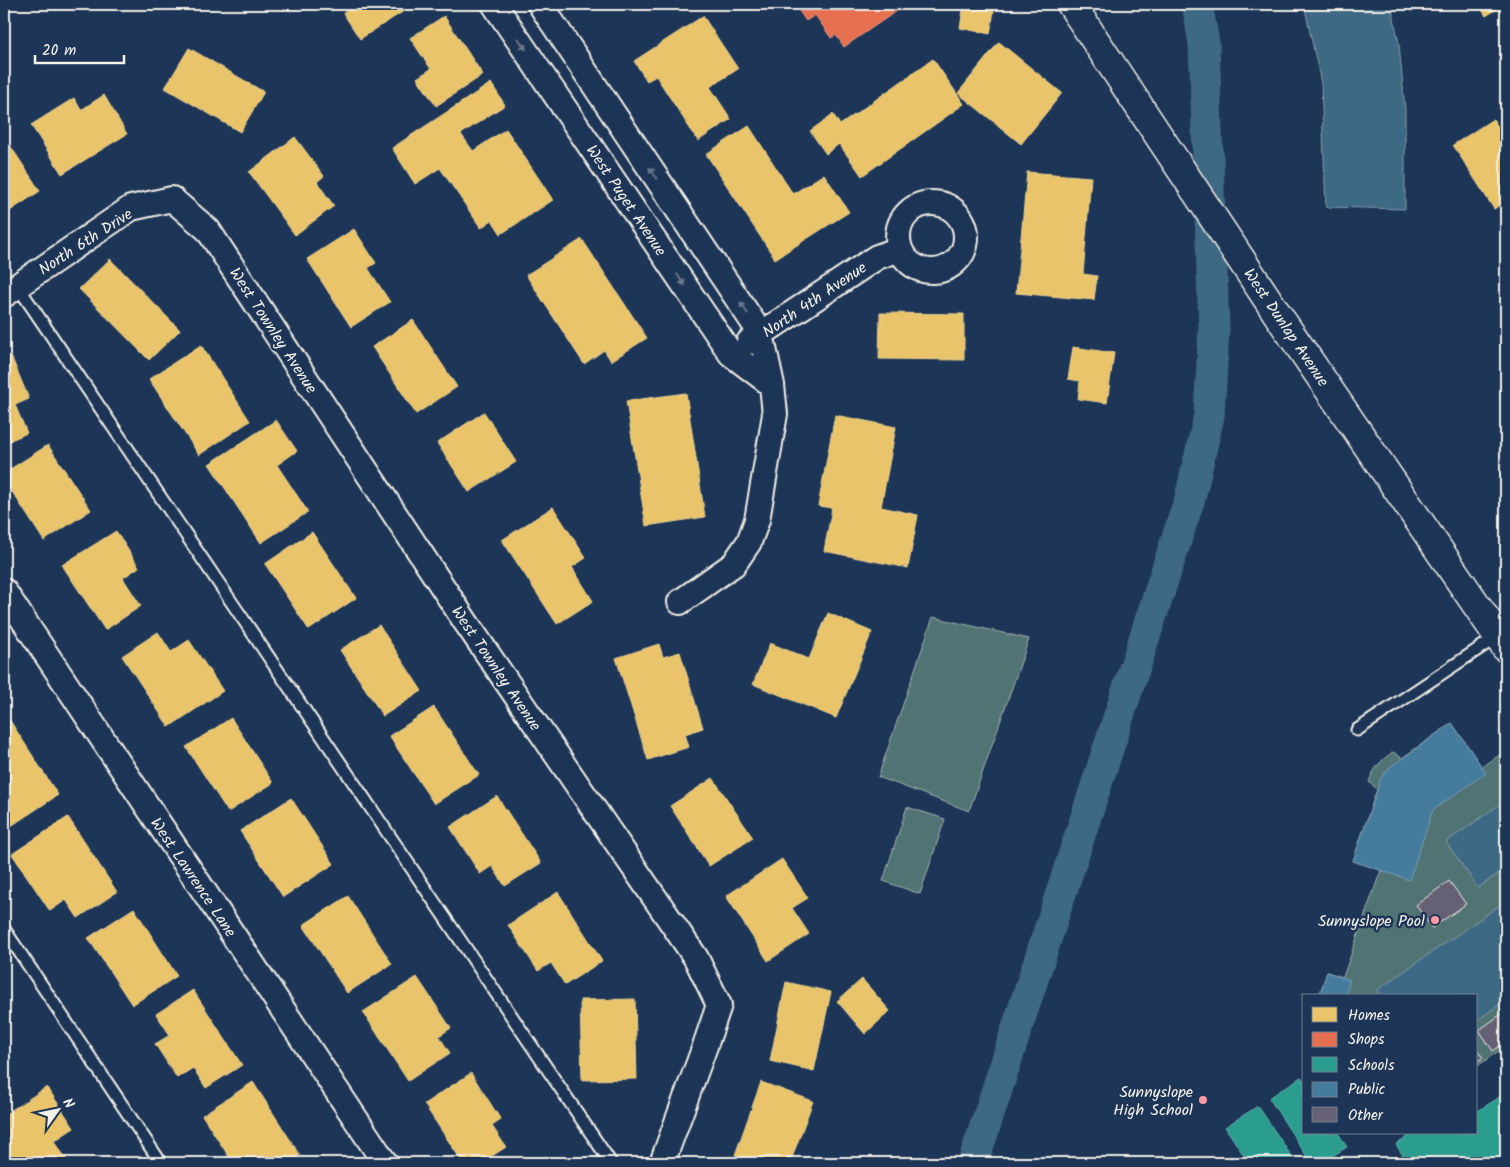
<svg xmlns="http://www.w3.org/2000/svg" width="1510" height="1167" font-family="Kalam,sans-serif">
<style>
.green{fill:#517373;stroke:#a2b2ae}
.water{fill:#3e6984;stroke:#879fac}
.homes{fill:#e9c46a;stroke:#ecd290}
.shops{fill:#e76f51;stroke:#eb967e}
.schools{fill:#2a9d8f;stroke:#67b6aa}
.public{fill:#457b9d;stroke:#7a9eb4}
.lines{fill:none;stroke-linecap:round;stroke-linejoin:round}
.canal{stroke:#3e6984;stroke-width:31}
.building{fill:#666175;stroke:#f4f1e8}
.lane-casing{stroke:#f4f1e8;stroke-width:15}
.street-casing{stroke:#f4f1e8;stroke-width:28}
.secondary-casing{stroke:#f4f1e8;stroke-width:31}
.lane{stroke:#1d3557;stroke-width:11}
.street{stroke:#1d3557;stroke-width:24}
.secondary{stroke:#1d3557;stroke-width:28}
.oneway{fill:#68778a}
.poi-dot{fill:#ff9aa2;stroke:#1d3557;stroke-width:2}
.labels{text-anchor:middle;stroke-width:5;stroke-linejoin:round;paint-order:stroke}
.street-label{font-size:16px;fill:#f4f1e8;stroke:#1d3557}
.poi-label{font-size:16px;fill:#f4f1e8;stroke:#1d3557;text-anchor:end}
</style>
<rect width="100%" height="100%" fill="#1d3557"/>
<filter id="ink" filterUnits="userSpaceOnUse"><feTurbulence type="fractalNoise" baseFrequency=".02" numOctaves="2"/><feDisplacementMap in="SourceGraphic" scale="10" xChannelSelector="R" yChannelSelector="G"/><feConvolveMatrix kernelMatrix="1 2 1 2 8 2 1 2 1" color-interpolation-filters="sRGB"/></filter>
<g filter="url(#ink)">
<path class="green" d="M 933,617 L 1029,639 L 969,811 L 878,777 Z
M 1452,723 L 1482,767 L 1504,752 L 1506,753 L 1506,1046 L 1476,1067 L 1476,996 L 1319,996 L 1327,972 L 1343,977 L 1381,870 L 1353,861 L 1377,789 L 1369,782 C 1374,768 1380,761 1393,752 L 1402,758 Z
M 907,807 L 945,819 L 920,894 L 883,881 Z"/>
<path class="water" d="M 1304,4 L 1391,4 L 1399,44 L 1405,109 L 1405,209 L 1326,207 L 1321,83 Z
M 1506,800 L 1506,868 L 1478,888 L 1446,842 Z
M 1506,901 L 1506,1000 L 1476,1021 L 1476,996 L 1381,996 L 1377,990 Z"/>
<path class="homes" d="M 358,4 L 415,4 L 360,39 L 343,13 Z
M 964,4 L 995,5 L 990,34 L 960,28 Z
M 1478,4 L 1505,4 L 1486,16 Z
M 444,16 L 483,75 L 436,106 L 417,78 L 431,69 L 410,38 Z
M 703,16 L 738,69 L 710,87 L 731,119 L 698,141 L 656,76 L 647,81 L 634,61 Z
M 999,42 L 1062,93 L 1021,144 L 958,93 Z
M 189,48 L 264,92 L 240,132 L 165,88 Z
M 933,59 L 964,104 L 862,176 L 839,144 L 826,154 L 810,131 L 833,114 L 840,125 Z
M 491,83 L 505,105 L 461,134 L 473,151 L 506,129 L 553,200 L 501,234 L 492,220 L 481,228 L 440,168 L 415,184 L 392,148 Z
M 104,95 L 127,134 L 62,174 L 31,125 L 74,98 L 81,110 Z
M 1493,119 L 1506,139 L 1506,201 L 1494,209 L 1453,145 Z
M 749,126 L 793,194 L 824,174 L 849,212 L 775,259 L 706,154 Z
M 4,136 L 40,191 L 4,215 Z
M 295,137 L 324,176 L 317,182 L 334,206 L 295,235 L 249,172 Z
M 1027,172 L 1091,177 L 1083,274 L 1097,276 L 1094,300 L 1016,293 Z
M 354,229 L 376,263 L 368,268 L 390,302 L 351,327 L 307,259 Z
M 582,239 L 647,338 L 611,361 L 604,350 L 584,364 L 526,275 Z
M 110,259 L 180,330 L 149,360 L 79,289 Z
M 880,313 L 964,314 L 964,360 L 879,359 Z
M 413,320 L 457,387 L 416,414 L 372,347 Z
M 201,345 L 250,421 L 199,455 L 149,379 Z
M 1073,347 L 1114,353 L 1107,403 L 1078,399 L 1080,381 L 1068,379 Z
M 11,356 L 29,399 L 15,405 L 27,433 L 4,443 L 4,359 Z
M 686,393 L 705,517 L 646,526 L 626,401 Z
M 484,412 L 516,462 L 469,492 L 437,443 Z
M 835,415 L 896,427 L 881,507 L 918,515 L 908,568 L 824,551 L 832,508 L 818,506 Z
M 276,420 L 297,451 L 277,465 L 308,512 L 261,543 L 209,464 Z
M 48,445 L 91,510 L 44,541 L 4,479 L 4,473 Z
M 553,507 L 586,558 L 572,567 L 593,601 L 557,624 L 502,540 Z
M 116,531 L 139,567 L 123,578 L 141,606 L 105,630 L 62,565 Z
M 312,532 L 356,598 L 309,630 L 265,564 Z
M 828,613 L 872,632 L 836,718 L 753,684 L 770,643 L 809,659 Z
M 379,625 L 422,691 L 383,716 L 340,650 Z
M 158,632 L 171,652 L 189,640 L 223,691 L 169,727 L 122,656 Z
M 659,644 L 663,657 L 680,652 L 703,728 L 685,734 L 689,747 L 648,760 L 616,658 Z
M 434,707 L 479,775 L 434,804 L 389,736 Z
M 231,718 L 273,783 L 228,812 L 186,747 Z
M 9,719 L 58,795 L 8,828 L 4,822 L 4,723 Z
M 713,778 L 753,838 L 709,866 L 670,806 Z
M 497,796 L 541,863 L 505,886 L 492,866 L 480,874 L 450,827 Z
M 291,798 L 334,864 L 283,897 L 240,831 Z
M 68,817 L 117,892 L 78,918 L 66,900 L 50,911 L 12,854 Z
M 782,859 L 808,898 L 792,908 L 809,934 L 768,961 L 726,896 Z
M 558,892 L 602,961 L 565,985 L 551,963 L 538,971 L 508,925 Z
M 348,896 L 392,964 L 347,993 L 303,925 Z
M 134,908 L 177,976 L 132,1005 L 88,938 Z
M 417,977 L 451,1028 L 439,1036 L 450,1053 L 408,1081 L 363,1012 Z
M 862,979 L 890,1011 L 865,1034 L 837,1001 Z
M 786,982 L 831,992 L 814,1071 L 770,1061 Z
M 193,990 L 242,1065 L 206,1088 L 193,1068 L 177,1078 L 155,1044 L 170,1035 L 156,1014 Z
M 635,999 L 637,1079 L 582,1080 L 580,1000 Z
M 471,1073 L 501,1120 L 492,1126 L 506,1147 L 481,1163 L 463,1163 L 424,1104 Z
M 253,1082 L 300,1155 L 286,1163 L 257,1163 L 254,1159 L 248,1163 L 233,1163 L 202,1115 Z
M 761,1082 L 813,1101 L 790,1163 L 757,1163 L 735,1155 Z
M 47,1087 L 74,1128 L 54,1141 L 69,1163 L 12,1163 L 4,1152 L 4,1115 Z"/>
<path class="shops" d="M 794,4 L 907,4 L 844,47 L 836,35 L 831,38 L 815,15 L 806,21 Z"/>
<path class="schools" d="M 1301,1077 L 1304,1081 L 1304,1133 L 1338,1133 L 1347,1147 L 1321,1163 L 1311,1163 L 1269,1098 Z
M 1506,1093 L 1506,1163 L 1408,1163 L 1396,1145 L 1413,1133 L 1476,1133 L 1476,1112 Z
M 1258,1106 L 1296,1163 L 1249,1163 L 1225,1127 Z"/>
<path class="public" d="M 1452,723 L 1486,773 L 1433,810 L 1409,880 L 1353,861 L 1381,778 L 1390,767 Z
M 1327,972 L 1350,980 L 1345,996 L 1319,996 Z"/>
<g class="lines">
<path class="canal" d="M 973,1163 L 1190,498 L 1209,416 L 1214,329 L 1204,43 L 1197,4"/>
</g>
<path class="building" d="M 1449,881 L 1466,904 L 1432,928 L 1416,905 Z
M 1506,1011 L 1506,1042 L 1493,1051 L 1479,1030 Z
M 1476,1048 L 1483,1058 L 1476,1062 Z"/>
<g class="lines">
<defs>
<path id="lane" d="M 17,285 L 611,1163
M 1357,730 L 1498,636
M 4,929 L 161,1163"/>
<path id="street" d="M 494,4 L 731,354 L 772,385
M 540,4 L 761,334 L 772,385 L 775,414 L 757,520 L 749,542 L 734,564 L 680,602
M898 237a34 34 0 1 1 68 0a34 34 0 1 1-68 0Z
M 4,295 L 131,208 L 172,199 L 208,230 L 465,621 L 696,958 L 719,1005 L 705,1046 L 662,1163
M 749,342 L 877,257 L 900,249
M 4,591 L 385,1163"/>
<path id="secondary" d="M 1071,4 L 1280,318 L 1506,648"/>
</defs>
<use href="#lane" class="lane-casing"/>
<use href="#street" class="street-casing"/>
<use href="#secondary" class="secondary-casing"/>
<use href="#lane" class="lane"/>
<use href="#street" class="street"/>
<use href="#secondary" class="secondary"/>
</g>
<defs><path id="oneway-solid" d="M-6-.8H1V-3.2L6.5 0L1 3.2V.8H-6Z" transform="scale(1.25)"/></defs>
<g class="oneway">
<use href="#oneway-solid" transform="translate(522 44) rotate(56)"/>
<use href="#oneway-solid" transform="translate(653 173) rotate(-124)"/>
<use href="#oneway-solid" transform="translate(681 280) rotate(56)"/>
<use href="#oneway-solid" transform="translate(744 308) rotate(-124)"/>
</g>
</g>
<g class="poi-dot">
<circle cx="1435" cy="920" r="5"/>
<circle cx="1203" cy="1100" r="5"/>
</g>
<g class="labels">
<g class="street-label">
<text transform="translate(627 200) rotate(56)" y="6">West Puget Avenue</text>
<text transform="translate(85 241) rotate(-33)" y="6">North 6th Drive</text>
<text transform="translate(814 299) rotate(-34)" y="6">North 4th Avenue</text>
<text transform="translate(1287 327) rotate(56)" y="6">West Dunlap Avenue</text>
<text transform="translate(274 330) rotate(57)" y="6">West Townley Avenue</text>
<text transform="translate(497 668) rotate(56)" y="6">West Townley Avenue</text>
<text transform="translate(194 877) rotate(56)" y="6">West Lawrence Lane</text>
</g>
<g class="poi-label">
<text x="1425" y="926">Sunnyslope Pool</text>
<text x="1193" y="1097">Sunnyslope<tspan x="1193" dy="18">High School</tspan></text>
</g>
</g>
<rect width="1510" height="1167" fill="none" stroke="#1d3557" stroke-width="20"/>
<rect x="10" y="10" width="1490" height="1147" fill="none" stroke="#f4f1e8" stroke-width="2" filter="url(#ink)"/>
<rect x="1302" y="994" width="175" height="140" fill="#1d3557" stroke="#738091"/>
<rect x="1312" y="1007" width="25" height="15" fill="#e9c46a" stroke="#738091"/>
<text x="1348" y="1020" font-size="15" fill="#f4f1e8">Homes</text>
<rect x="1312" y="1032" width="25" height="15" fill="#e76f51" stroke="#738091"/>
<text x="1348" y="1044" font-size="15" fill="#f4f1e8">Shops</text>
<rect x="1312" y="1057" width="25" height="15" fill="#2a9d8f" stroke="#738091"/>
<text x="1348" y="1070" font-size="15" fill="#f4f1e8">Schools</text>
<rect x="1312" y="1082" width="25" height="15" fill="#457b9d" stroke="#738091"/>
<text x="1348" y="1094" font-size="15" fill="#f4f1e8">Public</text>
<rect x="1312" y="1107" width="25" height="15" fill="#666175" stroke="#738091"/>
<text x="1348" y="1120" font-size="15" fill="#f4f1e8">Other</text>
<g transform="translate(58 1110) rotate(57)" stroke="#1d3557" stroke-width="4" paint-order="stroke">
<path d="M0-4L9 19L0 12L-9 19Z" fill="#f4f1e8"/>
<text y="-8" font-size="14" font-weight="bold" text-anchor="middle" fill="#f4f1e8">N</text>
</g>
<path d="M35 55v8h89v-8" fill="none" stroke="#f4f1e8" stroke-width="2.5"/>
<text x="42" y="55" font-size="15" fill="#f4f1e8" stroke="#1d3557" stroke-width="4" paint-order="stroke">20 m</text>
</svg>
